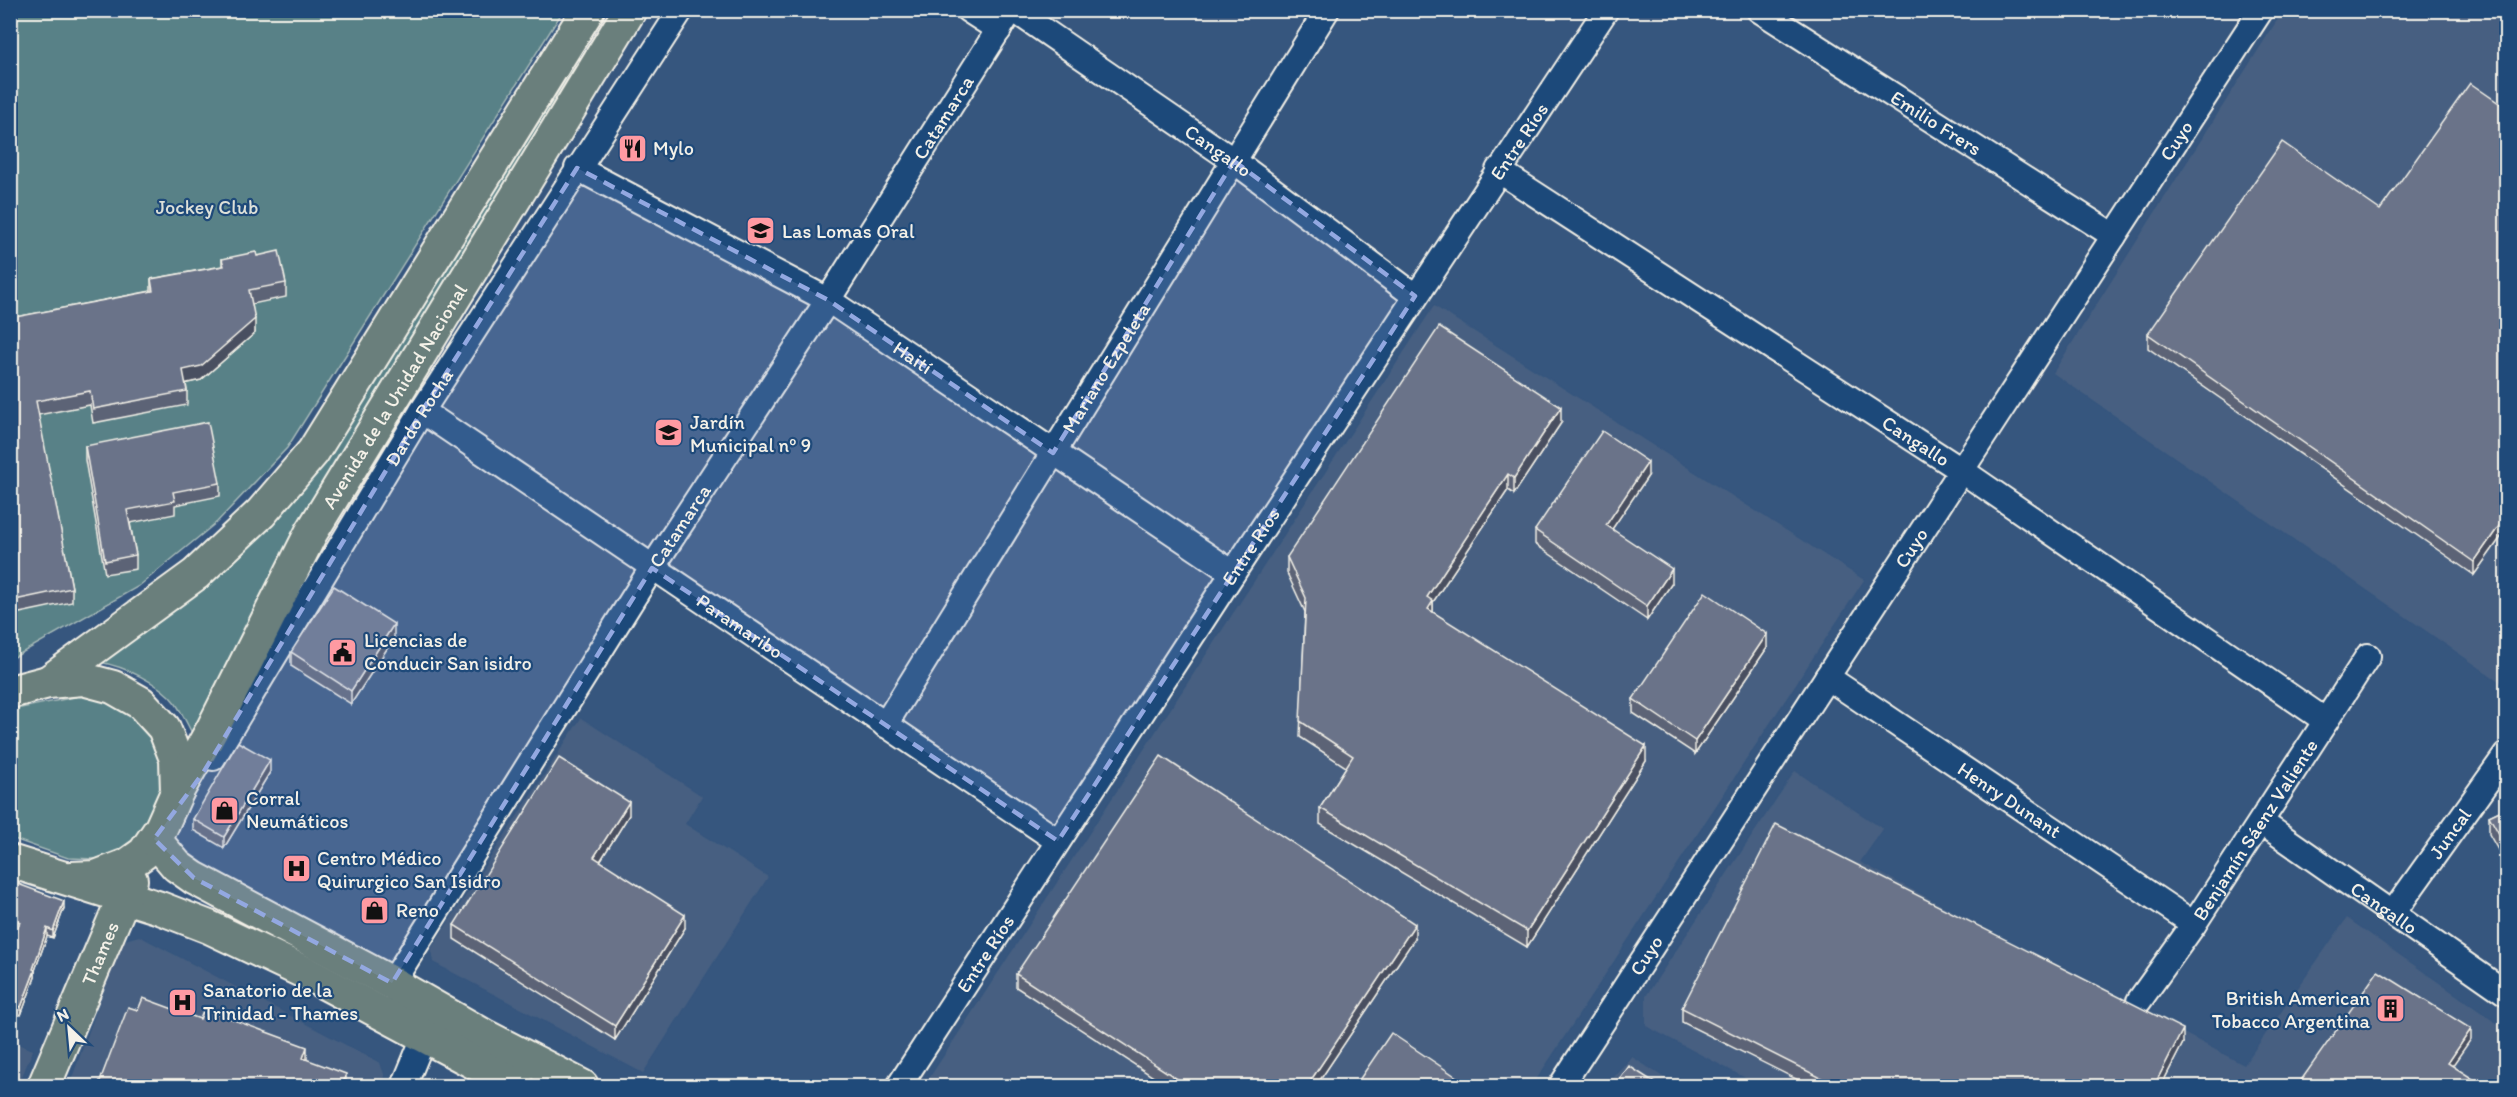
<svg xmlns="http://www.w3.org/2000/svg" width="2517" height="1097" font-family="Itim,sans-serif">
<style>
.built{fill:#465f81}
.green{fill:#588187;stroke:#a6b9b8;stroke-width:1.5}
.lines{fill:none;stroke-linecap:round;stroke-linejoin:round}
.minor-casing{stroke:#f4f1e8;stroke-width:28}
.major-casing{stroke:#f4f1e8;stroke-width:36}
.minor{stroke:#1f4a7a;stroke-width:24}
.major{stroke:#6b7f7c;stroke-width:32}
.wall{fill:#5b6376;stroke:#f4f1e8;stroke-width:1.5}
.shaded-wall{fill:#4a5060;stroke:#f4f1e8;stroke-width:1.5}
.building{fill:#6a7389;stroke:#f4f1e8;stroke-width:1.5}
.marked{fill:#93a8e1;fill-opacity:0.2;stroke:#93a8e1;stroke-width:4.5;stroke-dasharray:12 8;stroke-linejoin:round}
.labels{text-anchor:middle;stroke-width:4.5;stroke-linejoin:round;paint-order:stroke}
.street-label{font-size:20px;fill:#f4f1e8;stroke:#1f4a7a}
.poi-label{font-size:20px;fill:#f4f1e8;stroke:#1f4a7a;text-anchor:start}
.park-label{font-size:20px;fill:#dde0d9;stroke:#1f4a7a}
</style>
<rect width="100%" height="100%" fill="#36567e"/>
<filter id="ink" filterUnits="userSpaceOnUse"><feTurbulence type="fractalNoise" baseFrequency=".0167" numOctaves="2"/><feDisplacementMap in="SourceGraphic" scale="12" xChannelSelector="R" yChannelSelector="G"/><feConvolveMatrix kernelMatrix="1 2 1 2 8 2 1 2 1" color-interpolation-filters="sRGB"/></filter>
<g filter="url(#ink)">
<path class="built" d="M 2283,11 L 2506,11 L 2506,686 L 2053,373 Z
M 1434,306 L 1864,580 L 1532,1086 L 924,1086 Z
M 581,718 L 702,796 L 685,824 L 768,877 L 643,1073 L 433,962 L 431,949 Z
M 1795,771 L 1883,829 L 1860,862 L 2244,1065 L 2347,918 L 2506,1030 L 2506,1086 L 1761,1086 L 1646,1026 L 1646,996 Z
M 139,936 L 380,1063 L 385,1077 L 382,1086 L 69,1086 L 122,941 Z
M 10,1041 L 33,1050 L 18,1086 L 11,1086 Z
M 1632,1057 L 1677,1086 L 1606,1086 Z"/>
<path class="green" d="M 10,11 L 563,11 L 287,448 L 217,522 L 139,586 L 11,659 Z
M 611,11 L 616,11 L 194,737 C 188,726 183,714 176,704 C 161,683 123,666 99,662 L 253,535 L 330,456 L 531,134 Z
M 85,695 L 111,699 L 153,730 L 168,783 L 146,833 L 123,850 L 96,859 L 68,858 L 11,838 L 11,710 Z"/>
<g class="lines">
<defs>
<g id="minor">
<path d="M 968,10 L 999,30"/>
<path id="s1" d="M 1014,10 L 1234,161 L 1415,296"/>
<path id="s2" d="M 1759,10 L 2114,236"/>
<path id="s3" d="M 577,168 L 828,300 L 1233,573"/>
<path id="s4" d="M 1498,170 L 1961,470 L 2326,721"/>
<path id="s5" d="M 422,411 L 1058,841"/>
<path id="s6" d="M 1827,677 L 2194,924"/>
<path id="s7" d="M 885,725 L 1327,10"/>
<path id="s8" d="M 213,758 L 422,411 L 681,10"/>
<path id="s9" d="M 2261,822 L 2506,993"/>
<path id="s10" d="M 2393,913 L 2506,755"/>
<path id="s11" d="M 2139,1001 L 2194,924 L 2368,656"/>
<path id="s12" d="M 404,1086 L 424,1037 L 392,983 L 652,568 L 828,300 L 1011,10"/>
<path id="s13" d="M 899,1086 L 1233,573 L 1606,10"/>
<path id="s14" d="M 1561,1086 L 2261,10"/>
</g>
<g id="major">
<path d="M 48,682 L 196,574 L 261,513 L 313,452 L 588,10"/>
<path d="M 10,692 L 48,682 L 83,679 L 113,687 L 141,703 L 164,728 L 176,759 L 177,792 L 161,828 L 144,853 L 127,865 L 96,877 L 71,878"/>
<path id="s15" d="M 177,792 L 213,728 L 311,533 L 630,10"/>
<path d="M 154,839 L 177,866 L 194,878 L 392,983 L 483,1035 L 582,1086"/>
<path d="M 10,861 L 160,908 L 209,927 L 306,973 L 518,1086"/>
<path id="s16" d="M 44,1086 L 131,880"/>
</g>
</defs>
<use href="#minor" class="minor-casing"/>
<use href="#major" class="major-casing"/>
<use href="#minor" class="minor"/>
<use href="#major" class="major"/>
</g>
<path class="wall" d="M 2506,108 L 2506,530 L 2474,575 L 2148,348 L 2148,334 L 2380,210 Z
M 257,256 L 286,283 L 286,297 L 252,304 L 255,333 L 201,380 L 186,383 L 187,391 L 187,405 L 93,423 L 90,405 L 38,415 L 72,588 L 72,602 L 10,615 L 10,318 L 151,291 L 151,279 L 222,266 L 222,259 Z
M 1561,423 L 1514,494 L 1508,490 L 1433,602 L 1433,612 L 1646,761 L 1527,947 L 1320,824 L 1320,808 L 1346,767 L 1300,737 L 1305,612 L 1287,573 L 1287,557 Z
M 85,446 L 220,483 L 220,496 L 175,505 L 175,514 L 130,523 L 136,555 L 136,569 L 105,574 L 85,460 Z
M 1648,476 L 1612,529 L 1672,583 L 1647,620 L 1535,544 L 1535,530 Z
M 394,638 L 351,704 L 291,666 L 291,652 Z
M 1767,648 L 1695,754 L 1633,713 L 1633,699 Z
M 270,772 L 224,848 L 193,830 L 193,819 Z
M 2506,808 L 2506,864 L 2489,834 L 2489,816 Z
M 629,815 L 600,861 L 685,928 L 615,1040 L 454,939 L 454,925 Z
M 10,881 L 64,908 L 53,938 L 47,936 L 35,970 L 35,977 L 21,1015 L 10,1011 L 10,947 L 18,928 L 10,925 Z
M 1415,938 L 1316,1086 L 1167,1086 L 1016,987 L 1016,974 Z
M 1682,1008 L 2183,1043 L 2161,1086 L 1810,1086 L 1682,1022 Z"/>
<path class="shaded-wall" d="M 255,319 L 255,333 L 201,380 L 183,384 L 183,370 Z
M 1561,407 L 1561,423 L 1514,494 L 1514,478 Z
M 1648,462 L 1648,476 L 1606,538 L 1606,525 Z
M 1508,474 L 1508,490 L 1433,602 L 1433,616 L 1428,624 L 1427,597 Z
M 2506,516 L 2506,530 L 2474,575 L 2474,562 Z
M 1672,569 L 1672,583 L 1647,620 L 1647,606 Z
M 394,624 L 394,638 L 351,704 L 351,691 Z
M 1767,634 L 1767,648 L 1695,754 L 1695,741 Z
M 1646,746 L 1646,761 L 1527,947 L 1527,931 Z
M 270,760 L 270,772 L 224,848 L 224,837 Z
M 629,802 L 629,815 L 594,871 L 594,857 Z
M 64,901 L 64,908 L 53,938 L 53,931 Z
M 685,915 L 685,928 L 615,1040 L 615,1026 Z
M 1415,924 L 1415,938 L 1316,1086 L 1307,1086 Z
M 47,928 L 47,936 L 33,976 L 33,969 Z
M 35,970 L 35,977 L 21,1015 L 21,1007 Z
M 2183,1029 L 2183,1043 L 2161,1086 L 2154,1086 Z
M 2471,1029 L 2471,1039 L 2448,1072 L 2448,1063 Z
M 307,1047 L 307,1065 L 303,1058 Z
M 346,1074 L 346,1086 L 342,1086 Z"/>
<path class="building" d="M 2470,83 L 2506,108 L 2506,516 L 2474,562 L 2148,334 L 2282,142 L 2380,210 Z
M 279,251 L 286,283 L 249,290 L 255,319 L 201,366 L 183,370 L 187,391 L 93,409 L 90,391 L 36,401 L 72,588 L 10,601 L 10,318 L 153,291 L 151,279 L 224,266 L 222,259 L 256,252 L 257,256 Z
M 1439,327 L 1561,407 L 1514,478 L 1508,474 L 1427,597 L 1433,601 L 1428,609 L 1646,746 L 1527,931 L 1320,808 L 1353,756 L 1300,721 L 1306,598 L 1287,557 Z
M 208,422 L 220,483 L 173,492 L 175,501 L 127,510 L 136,555 L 105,561 L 85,446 Z
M 1602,431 L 1648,462 L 1606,525 L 1672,569 L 1647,606 L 1535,530 Z
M 334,586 L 394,624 L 351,691 L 291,652 Z
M 1705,592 L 1767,634 L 1695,741 L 1633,699 Z
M 238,742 L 270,760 L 224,837 L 193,819 Z
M 1161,756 L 1415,924 L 1307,1086 L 1188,1086 L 1016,974 Z
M 559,758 L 629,802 L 594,857 L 685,915 L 615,1026 L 454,925 Z
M 2506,808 L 2506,846 L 2489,816 Z
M 1776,824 L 2183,1029 L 2154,1086 L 1837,1086 L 1682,1008 Z
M 10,881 L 64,901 L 53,931 L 47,928 L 33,969 L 35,970 L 21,1007 L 10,1003 L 10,947 L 20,922 L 10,918 Z
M 2378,971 L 2471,1029 L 2448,1063 L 2484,1086 L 2297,1086 Z
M 143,998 L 200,1019 L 204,1009 L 307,1047 L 303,1058 L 346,1074 L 342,1086 L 344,1086 L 98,1086 L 128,1007 L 138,1010 Z
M 1391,1033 L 1470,1086 L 1355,1086 Z
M 1629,1066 L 1660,1086 L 1615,1086 Z"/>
</g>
<path class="marked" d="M 1234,161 L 1415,296 L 1058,841 L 652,568 L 392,983 L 194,878 L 154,839 L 203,773 L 422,411 L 577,168 L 828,300 L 1053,453 Z"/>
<defs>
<symbol id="restaurant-square" viewBox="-11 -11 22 22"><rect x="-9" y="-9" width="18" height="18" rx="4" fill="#ff9aa2" stroke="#1f4a7a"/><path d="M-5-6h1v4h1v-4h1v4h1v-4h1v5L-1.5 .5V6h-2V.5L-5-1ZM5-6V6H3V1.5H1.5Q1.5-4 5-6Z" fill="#111"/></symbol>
<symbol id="school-square" viewBox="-11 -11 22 22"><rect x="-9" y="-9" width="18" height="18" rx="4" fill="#ff9aa2" stroke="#1f4a7a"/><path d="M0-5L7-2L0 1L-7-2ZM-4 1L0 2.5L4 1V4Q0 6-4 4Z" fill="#111"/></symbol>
<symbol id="civic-square" viewBox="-11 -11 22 22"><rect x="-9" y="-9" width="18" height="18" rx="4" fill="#ff9aa2" stroke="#1f4a7a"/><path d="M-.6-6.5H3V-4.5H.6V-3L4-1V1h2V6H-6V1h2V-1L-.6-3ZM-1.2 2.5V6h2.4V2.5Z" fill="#111"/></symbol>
<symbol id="shop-square" viewBox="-11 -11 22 22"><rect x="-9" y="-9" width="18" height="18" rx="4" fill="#ff9aa2" stroke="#1f4a7a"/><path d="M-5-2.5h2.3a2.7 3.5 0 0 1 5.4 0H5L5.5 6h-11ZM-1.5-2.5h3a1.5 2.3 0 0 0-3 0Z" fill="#111"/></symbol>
<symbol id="hospital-square" viewBox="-11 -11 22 22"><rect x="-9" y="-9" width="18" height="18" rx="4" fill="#ff9aa2" stroke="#1f4a7a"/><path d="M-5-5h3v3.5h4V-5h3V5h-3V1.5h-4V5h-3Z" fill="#111"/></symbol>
<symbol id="building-square" viewBox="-11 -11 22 22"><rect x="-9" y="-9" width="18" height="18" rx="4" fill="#ff9aa2" stroke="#1f4a7a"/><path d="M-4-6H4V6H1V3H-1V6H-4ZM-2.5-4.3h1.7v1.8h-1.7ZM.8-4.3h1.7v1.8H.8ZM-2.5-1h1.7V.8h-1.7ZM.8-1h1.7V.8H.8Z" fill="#111"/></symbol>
</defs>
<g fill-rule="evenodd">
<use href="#restaurant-square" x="616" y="132" width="33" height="33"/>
<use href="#school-square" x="744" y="214" width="33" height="33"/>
<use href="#school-square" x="652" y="416" width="33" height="33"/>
<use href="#civic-square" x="326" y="636" width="33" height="33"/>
<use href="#shop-square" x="208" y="794" width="33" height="33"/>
<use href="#hospital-square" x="280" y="852" width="33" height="33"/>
<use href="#shop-square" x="358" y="894" width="33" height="33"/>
<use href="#hospital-square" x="166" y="986" width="33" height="33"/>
<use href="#building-square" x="2374" y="992" width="33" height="33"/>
</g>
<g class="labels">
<g class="street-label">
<text dy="7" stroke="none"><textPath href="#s12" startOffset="1142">Catamarca</textPath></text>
<text dy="7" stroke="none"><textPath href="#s2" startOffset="210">Emilio Frers</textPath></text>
<text dy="7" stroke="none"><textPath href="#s13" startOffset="1130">Entre Ríos</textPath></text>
<text dy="7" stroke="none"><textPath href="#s14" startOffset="1128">Cuyo</textPath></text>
<text dy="7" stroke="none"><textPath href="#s1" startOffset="248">Cangallo</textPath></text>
<text dy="7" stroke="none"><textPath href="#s3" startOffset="386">Haití</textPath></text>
<text dy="7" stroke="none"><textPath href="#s7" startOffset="420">Mariano Ezpeleta</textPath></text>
<text dy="7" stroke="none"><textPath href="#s15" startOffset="452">Avenida de la Unidad Nacional</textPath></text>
<text dy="7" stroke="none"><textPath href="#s8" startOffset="398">Dardo Rocha</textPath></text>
<text dy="7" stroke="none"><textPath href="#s4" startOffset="498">Cangallo</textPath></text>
<text dy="7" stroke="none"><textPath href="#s12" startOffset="656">Catamarca</textPath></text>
<text dy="7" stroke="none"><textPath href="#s13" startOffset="644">Entre Ríos</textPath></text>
<text dy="7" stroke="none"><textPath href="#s14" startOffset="642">Cuyo</textPath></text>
<text dy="7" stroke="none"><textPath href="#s5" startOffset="384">Paramaribo</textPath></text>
<text dy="7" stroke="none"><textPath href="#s6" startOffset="220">Henry Dunant</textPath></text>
<text dy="7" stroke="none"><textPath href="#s11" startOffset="207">Benjamín Sáenz Valiente</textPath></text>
<text dy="7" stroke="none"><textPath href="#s10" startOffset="98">Juncal</textPath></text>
<text dy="7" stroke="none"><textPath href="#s9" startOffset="150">Cangallo</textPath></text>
<text dy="7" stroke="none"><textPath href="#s16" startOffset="144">Thames</textPath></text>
<text dy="7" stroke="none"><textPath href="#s13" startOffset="158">Entre Ríos</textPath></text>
<text dy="7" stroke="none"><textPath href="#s14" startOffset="156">Cuyo</textPath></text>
</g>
<g class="poi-label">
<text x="653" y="155">Mylo</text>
<text x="782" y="238">Las Lomas Oral</text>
<text x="690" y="429">Jardín<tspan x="690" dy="23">Municipal nº 9</tspan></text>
<text x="364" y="647">Licencias de<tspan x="364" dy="23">Conducir San isidro</tspan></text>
<text x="246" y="805">Corral<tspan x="246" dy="23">Neumáticos</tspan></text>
<text x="317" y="865">Centro Médico<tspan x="317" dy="23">Quirurgico San Isidro</tspan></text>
<text x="396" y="917">Reno</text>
<text x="203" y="997">Sanatorio de la<tspan x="203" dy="23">Trinidad - Thames</tspan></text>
<text x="2370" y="1005" text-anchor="end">British American<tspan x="2370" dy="23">Tobacco Argentina</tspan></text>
</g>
<g class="park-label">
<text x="207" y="214">Jockey Club</text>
</g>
</g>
<rect width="2517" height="1097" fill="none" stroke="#1f4a7a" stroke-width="36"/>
<rect x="18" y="18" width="2481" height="1061" fill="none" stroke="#f4f1e8" stroke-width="2" filter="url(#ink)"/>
<g transform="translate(69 1028) rotate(334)" stroke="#1f4a7a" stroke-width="4.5" paint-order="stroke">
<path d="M0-4.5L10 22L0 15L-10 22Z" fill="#f4f1e8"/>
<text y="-9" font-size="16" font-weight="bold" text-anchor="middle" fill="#f4f1e8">N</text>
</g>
</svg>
